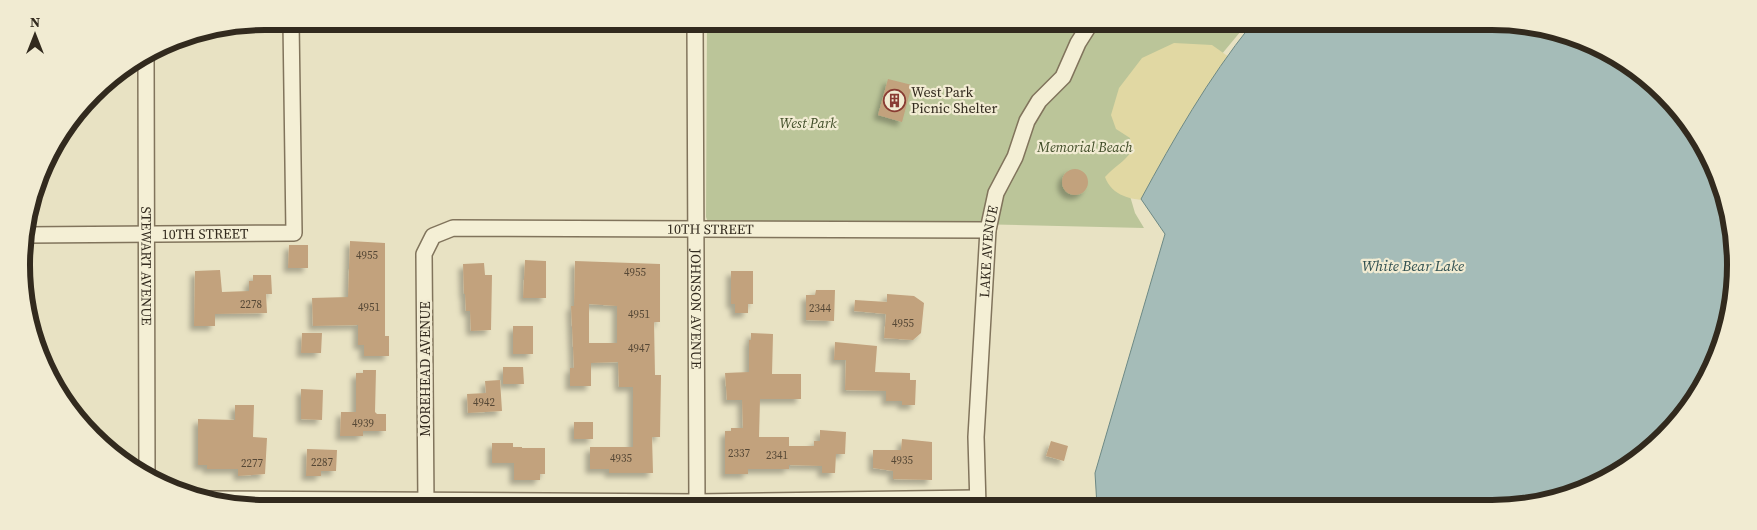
<svg xmlns="http://www.w3.org/2000/svg" width="1757" height="530" font-family="'Source Serif 4',serif">
<style>
.green{fill:#bbc599}
.sand{fill:#e1d8a3}
.water{fill:#a5bcb8;stroke:#6d8985}
.building{fill:#c2a27d;fill-rule:evenodd;filter:url(#shadow)}
.lines{fill:none;stroke-linecap:round;stroke-linejoin:round}
.minor-casing{stroke:#81745c;stroke-width:18}
.minor{stroke:#f4efd5;stroke-width:15}
.labels{text-anchor:middle;stroke-width:4.5;stroke-linejoin:round;paint-order:stroke}
.number-label{font-size:11px;fill:#564836}
.poi-label{font-size:14px;fill:#322a1e;stroke:#f1ebd2;text-anchor:start}
.park-label{font-size:14px;font-style:italic;fill:#3f4c27;stroke:#f1ebd2}
.street-label{font-size:14px;fill:#322a1e;stroke:#f1ebd2}
.water-label{font-size:15px;font-style:italic;fill:#2f4f50;stroke:#f1ebd2}
.rim{fill:none;stroke:#322a1e;stroke-width:6}
</style>
<defs>
<filter id="shadow"><feDropShadow dx="-4.5" dy="4.5" stdDeviation="2.5" flood-color="#0004"/></filter>
</defs>
<rect width="100%" height="100%" fill="#e8e2c3"/>
<path class="green" d="M 707,23 L 1246,25 L 1221,55 L 1130,196 L 1135,213 L 1144,228 L 973,224 L 708,222 L 706,217 Z"/>
<path class="sand" d="M 1174,43 L 1212,45 L 1229,57 L 1158,200 C 1138,201 1113,199 1105,177 C 1114,167 1124,162 1131,152 L 1130,138 L 1116,129 L 1111,115 L 1119,88 L 1142,58 Z"/>
<path class="water" d="M 1251,25 L 1539,26 L 1627,62 L 1695,129 L 1731,217 L 1731,312 L 1703,387 L 1653,448 L 1600,484 L 1524,507 L 1097,506 L 1095,473 L 1165,234 L 1141,199 C 1174,138 1208,79 1251,25 Z"/>
<path class="building" d="M 888,79 L 912,85 L 902,122 L 878,115 Z
M1062 182a13 13 0 1 1 26 0a13 13 0 1 1-26 0Z
M 350,241 L 385,243 L 385,336 L 389,336 L 389,356 L 364,356 L 364,345 L 358,345 L 358,325 L 313,326 L 312,298 L 348,297 Z
M 289,245 L 308,245 L 308,268 L 288,268 Z
M 525,260 L 546,261 L 546,298 L 523,298 Z
M 575,261 L 660,264 L 660,322 L 654,322 L 655,375 L 661,375 L 660,437 L 652,437 L 653,473 L 609,473 L 609,469 L 590,469 L 590,447 L 633,447 L 633,387 L 619,387 L 618,362 L 591,363 L 591,386 L 570,386 L 570,368 L 574,368 L 571,306 L 574,306 ZM 589,304 L 617,306 L 617,343 L 589,343 Z
M 484,263 L 485,275 L 492,275 L 491,330 L 471,331 L 470,311 L 466,311 L 465,294 L 464,294 L 463,264 Z
M 220,270 L 222,292 L 249,291 L 249,281 L 253,281 L 253,275 L 271,275 L 272,294 L 266,294 L 267,313 L 215,314 L 215,326 L 194,326 L 195,271 Z
M 731,271 L 753,271 L 753,304 L 748,304 L 748,313 L 735,313 L 735,304 L 731,304 Z
M 816,290 L 835,290 L 834,321 L 806,320 L 806,295 L 815,295 Z
M 887,294 L 914,296 L 924,303 L 921,333 L 913,340 L 884,338 L 886,314 L 854,311 L 855,300 L 887,302 Z
M 513,326 L 533,326 L 533,354 L 513,354 Z
M 302,333 L 322,333 L 321,353 L 301,353 Z
M 751,333 L 773,334 L 772,374 L 801,374 L 801,399 L 760,399 L 759,437 L 789,437 L 789,446 L 814,446 L 814,441 L 820,441 L 820,430 L 846,432 L 845,454 L 836,454 L 835,473 L 822,473 L 822,466 L 789,465 L 789,469 L 748,469 L 748,474 L 725,474 L 725,431 L 731,431 L 731,428 L 743,428 L 742,400 L 727,400 L 725,373 L 749,372 L 749,340 L 751,340 Z
M 835,342 L 877,346 L 875,372 L 910,373 L 910,380 L 916,380 L 915,405 L 902,405 L 902,401 L 886,401 L 886,391 L 845,390 L 846,360 L 834,360 Z
M 503,367 L 523,367 L 524,384 L 503,384 Z
M 363,370 L 376,370 L 375,412 L 377,414 L 386,414 L 386,431 L 363,431 L 363,436 L 340,436 L 341,412 L 356,412 L 356,373 L 363,373 Z
M 500,380 L 502,411 L 468,413 L 467,394 L 486,393 L 485,381 Z
M 301,389 L 323,390 L 322,420 L 301,419 Z
M 235,405 L 254,405 L 253,437 L 267,438 L 265,474 L 238,476 L 238,469 L 207,469 L 207,465 L 198,465 L 198,419 L 235,420 Z
M 574,422 L 593,422 L 593,439 L 574,439 Z
M 902,439 L 932,442 L 932,480 L 893,479 L 893,471 L 873,468 L 873,450 L 901,450 Z
M 1051,441 L 1068,446 L 1064,461 L 1046,456 Z
M 492,443 L 513,443 L 513,447 L 522,447 L 522,448 L 545,448 L 545,474 L 540,474 L 540,480 L 514,480 L 514,463 L 492,463 Z
M 307,449 L 337,450 L 336,471 L 321,471 L 321,476 L 306,476 Z"/>
<g class="lines">
<defs>
<g id="minor">
<path id="s1" d="M 695,23 L 697,505"/>
<path id="s2" d="M 146,56 L 147,475"/>
<path id="s3" d="M 26,235 L 294,233 L 291,21"/>
<path d="M 205,499 L 697,502 L 977,498"/>
<path id="s4" d="M 426,505 L 424,254 L 433,236 L 453,228 L 988,230"/>
<path id="s5" d="M 978,506 L 976,437 L 988,230 L 996,193 L 1015,157 L 1027,121 L 1039,101 L 1063,77 L 1078,43 L 1090,24"/>
</g>
</defs>
<use href="#minor" class="minor-casing"/>
<use href="#minor" class="minor"/>
</g>
<defs>
<symbol id="building-ring" viewBox="-11 -11 22 22"><circle r="9.5" fill="#f1ebd2" stroke="#893c33" stroke-width="1.5"/><path d="M-4-6H4V6H1V3H-1V6H-4ZM-2.5-4.3h1.7v1.8h-1.7ZM.8-4.3h1.7v1.8H.8ZM-2.5-1h1.7V.8h-1.7ZM.8-1h1.7V.8H.8Z" fill="#893c33"/></symbol>
</defs>
<g fill-rule="evenodd">
<use href="#building-ring" x="882" y="88" width="25" height="25"/>
</g>
<g class="labels">
<g class="number-label">
<text x="367" y="259">4955</text>
<text x="635" y="276">4955</text>
<text x="251" y="308">2278</text>
<text x="369" y="311">4951</text>
<text x="820" y="312">2344</text>
<text x="639" y="318">4951</text>
<text x="903" y="327">4955</text>
<text x="639" y="352">4947</text>
<text x="484" y="406">4942</text>
<text x="363" y="427">4939</text>
<text x="739" y="457">2337</text>
<text x="777" y="459">2341</text>
<text x="621" y="462">4935</text>
<text x="902" y="464">4935</text>
<text x="322" y="466">2287</text>
<text x="252" y="467">2277</text>
</g>
<g class="poi-label">
<text x="911" y="97">West Park<tspan x="911" dy="16">Picnic Shelter</tspan></text>
</g>
<g class="park-label">
<text x="808" y="128">West Park</text>
<text x="1085" y="152">Memorial Beach</text>
</g>
<g class="street-label">
<text dy="5" stroke="none"><textPath href="#s4" startOffset="550">10TH STREET</textPath></text>
<text dy="5" stroke="none"><textPath href="#s3" startOffset="179">10TH STREET</textPath></text>
<text dy="5" stroke="none"><textPath href="#s5" startOffset="255">LAKE AVENUE</textPath></text>
<text dy="5" stroke="none"><textPath href="#s2" startOffset="210">STEWART AVENUE</textPath></text>
<text dy="5" stroke="none"><textPath href="#s1" startOffset="286">JOHNSON AVENUE</textPath></text>
<text transform="translate(425 369) rotate(-90)" y="5">MOREHEAD AVENUE</text>
</g>
<g class="water-label">
<text x="1413" y="271">White Bear Lake</text>
</g>
</g>
<path d="M0 0H1757V530H0ZM265 30H1492A235 235 0 0 1 1727 265V265A235 235 0 0 1 1492 500H265A235 235 0 0 1 30 265V265A235 235 0 0 1 265 30Z" fill="#f1ebd2" fill-rule="evenodd"/>
<path class="rim" d="M265 30H1492A235 235 0 0 1 1727 265V265A235 235 0 0 1 1492 500H265A235 235 0 0 1 30 265V265A235 235 0 0 1 265 30Z"/>
<g transform="translate(35 35)" stroke="#f1ebd2" stroke-width="4" paint-order="stroke">
<path d="M0-4L9 19L0 12L-9 19Z" fill="#322a1e"/>
<text y="-8" font-size="14" font-weight="bold" text-anchor="middle" fill="#322a1e">N</text>
</g>
</svg>
